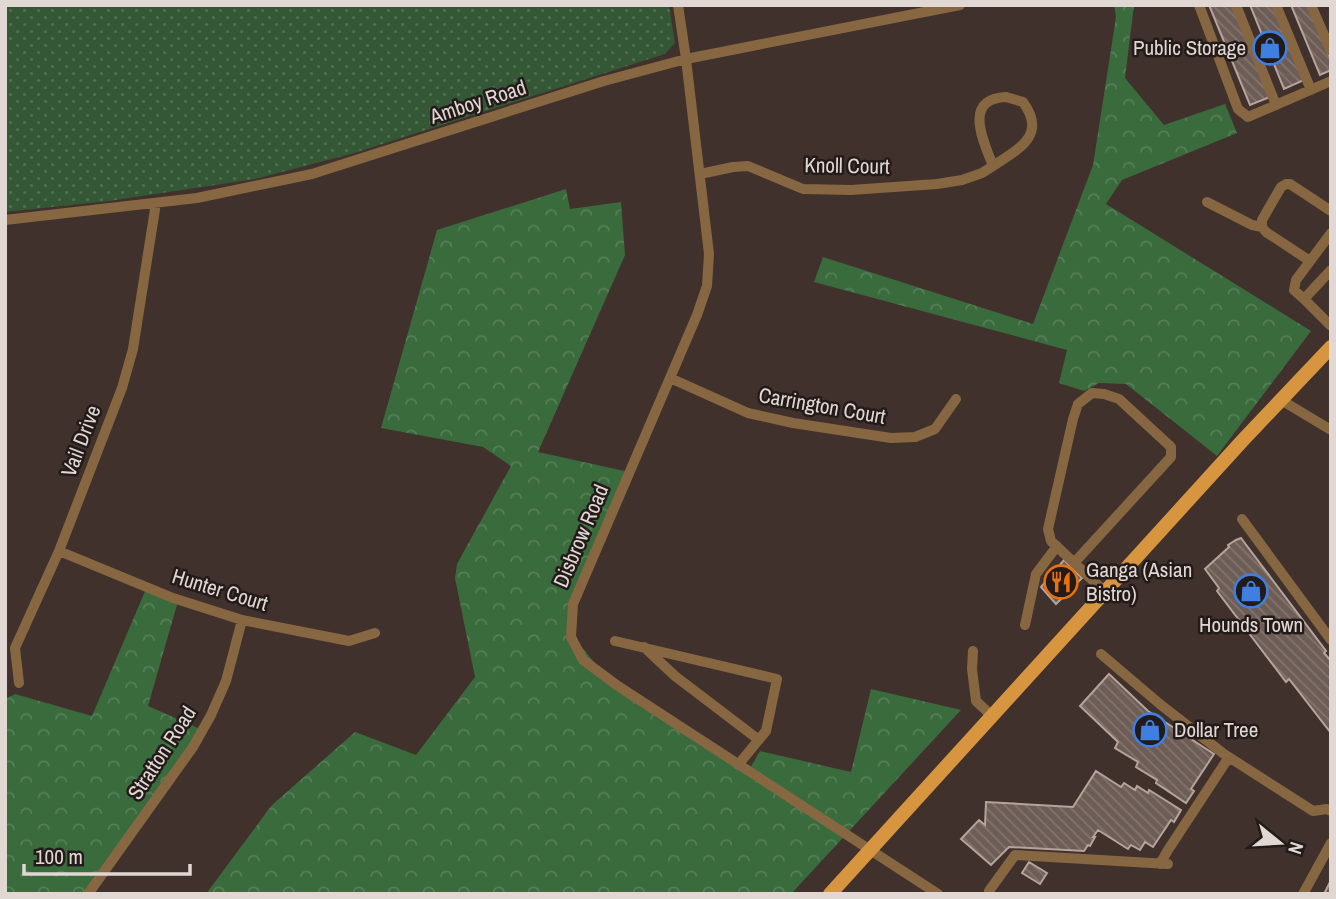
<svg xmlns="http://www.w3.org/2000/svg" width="1336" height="899" font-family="'Archivo Narrow',sans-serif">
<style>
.grass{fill:url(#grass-dots)}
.forest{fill:url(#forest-crowns)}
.building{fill:url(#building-back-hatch);stroke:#b6a49c;stroke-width:2}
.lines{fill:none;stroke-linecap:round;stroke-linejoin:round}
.minor{stroke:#876741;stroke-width:10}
.major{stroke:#d79540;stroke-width:14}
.labels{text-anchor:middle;stroke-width:5;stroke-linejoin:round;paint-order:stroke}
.poi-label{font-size:21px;fill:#e1d7d3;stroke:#221b19;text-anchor:start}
.street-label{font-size:21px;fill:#e1d7d3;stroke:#221b19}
</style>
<defs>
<pattern id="grass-dots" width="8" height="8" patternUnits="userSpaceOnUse" patternTransform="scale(1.75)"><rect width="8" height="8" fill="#345735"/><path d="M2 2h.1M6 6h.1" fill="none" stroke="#516e51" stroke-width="1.8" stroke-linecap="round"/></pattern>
<pattern id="forest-crowns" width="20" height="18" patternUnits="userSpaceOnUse" patternTransform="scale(1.75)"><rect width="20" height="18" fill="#3a6b3d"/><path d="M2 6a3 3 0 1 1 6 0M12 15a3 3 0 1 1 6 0" fill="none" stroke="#567f58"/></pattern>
<pattern id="building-back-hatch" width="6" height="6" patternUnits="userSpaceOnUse" patternTransform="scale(1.75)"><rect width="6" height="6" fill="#6e5d57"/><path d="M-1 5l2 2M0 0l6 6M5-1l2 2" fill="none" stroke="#82746e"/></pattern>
</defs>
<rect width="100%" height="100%" fill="#40312c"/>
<path class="grass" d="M 5,5 L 669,5 L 675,43 L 665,54 L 351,154 L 255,179 L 109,201 L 5,212 Z"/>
<path class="forest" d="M 1114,5 L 1134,5 L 1125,78 L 1164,125 L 1225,104 L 1237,133 L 1122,180 L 1106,204 L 1311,331 L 1217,456 L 1126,384 L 1099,383 L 1084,391 L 1059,383 L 1067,350 L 814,282 L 823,257 L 1033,324 L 1093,165 L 1116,17 Z
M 566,189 L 570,209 L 621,202 L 625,255 L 538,452 L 629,472 L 572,602 L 570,633 L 599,668 L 749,770 L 760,751 L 851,772 L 871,689 L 961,710 L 791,894 L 206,894 L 272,805 L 355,732 L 416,755 L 475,677 L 455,578 L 457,564 L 511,466 L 483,447 L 381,428 L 437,230 Z
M 146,589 L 178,601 L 148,706 L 207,732 L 94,894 L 5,894 L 5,699 L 15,694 L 92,716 Z"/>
<path class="building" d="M 1209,5 L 1232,5 L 1270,97 L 1250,105 Z
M 1250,5 L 1273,5 L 1304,80 L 1284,89 Z
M 1291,5 L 1308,5 L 1331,60 L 1331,70 L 1320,75 Z
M 1241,538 L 1326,651 L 1324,653 L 1331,661 L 1331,733 L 1289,679 L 1286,682 L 1217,591 L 1219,588 L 1205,569 L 1229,547 L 1228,545 L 1236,540 Z
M 1064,560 L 1082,578 L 1056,604 L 1041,587 Z
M 1109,674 L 1148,711 L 1214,754 L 1191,789 L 1194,791 L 1186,803 L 1156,783 L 1157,780 L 1136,767 L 1138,762 L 1115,748 L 1118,742 L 1080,706 Z
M 1096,771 L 1121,787 L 1124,783 L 1135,790 L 1137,786 L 1148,793 L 1149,790 L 1181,810 L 1174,822 L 1171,820 L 1153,847 L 1145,842 L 1140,850 L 1131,845 L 1128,849 L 1098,830 L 1093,837 L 1095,837 L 1090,846 L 1088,845 L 1084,851 L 1009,847 L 991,865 L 961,839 L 979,820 L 985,825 L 986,802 L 1073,807 Z
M 1029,862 L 1047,873 L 1040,884 L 1022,873 Z
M 1331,880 L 1331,894 L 1324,894 Z"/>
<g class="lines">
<path class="minor" d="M 678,5 L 686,59 L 709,254 L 707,286 L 697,315 L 573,604 L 571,637 L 583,660 L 618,686 L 938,894
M 1199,5 L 1238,109 L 1248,117 L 1331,81
M 1236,5 L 1276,105
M 1276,5 L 1311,90
M 1311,5 L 1331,51
M 1006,97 L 1023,102 C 1047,135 1020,148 993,166 C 984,142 962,99 1006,97 Z
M 700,174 L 733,167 L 748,166 L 803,189 L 851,190 L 937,184 L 962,180 L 982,173 L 993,166
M 1207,202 L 1252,225 L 1262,227
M 5,220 L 197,198 L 312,174 L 604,81 L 686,59 L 960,5
M 1310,261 L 1266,232 L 1262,227 L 1262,220 L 1281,187 L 1286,184 L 1290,184 L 1331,211
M 1331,270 L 1304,299 L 1331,326
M 1304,299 L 1294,290 L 1296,280 L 1331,233
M 670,378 L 748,413 L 793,423 L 891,438 L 915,437 L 935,429 L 956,399
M 1281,400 L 1331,430
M 1242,519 L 1331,640
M 59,551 L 173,598 L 242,620 L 349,641 L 375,633
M 1074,563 L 1171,457 L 1171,447 L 1119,399 L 1104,394 L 1092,393 L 1078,404 L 1073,419 L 1048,529 L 1051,541 L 1105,592
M 1025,625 L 1036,574 L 1057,546
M 615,641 L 777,679 L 766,731 L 738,765
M 644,647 L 675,676 L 759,740
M 973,651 L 972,669 L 976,701 L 992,716
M 1101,654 L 1161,705 L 1224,754 L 1313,811 L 1327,809 L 1331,811
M 19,683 L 15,648 L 59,551 L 122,388 L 133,349 L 156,203
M 1160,864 L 1168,850 L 1229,757
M 989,891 L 1015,855 L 1168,864
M 88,894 L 193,747 L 211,715 L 226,681 L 242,620
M 1303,894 L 1331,843"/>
<path class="major" d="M 830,894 L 1243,440 L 1331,347"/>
</g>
<defs>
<symbol id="shop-ring" viewBox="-11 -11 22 22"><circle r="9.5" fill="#221b19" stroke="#3f7fe0" stroke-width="1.5"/><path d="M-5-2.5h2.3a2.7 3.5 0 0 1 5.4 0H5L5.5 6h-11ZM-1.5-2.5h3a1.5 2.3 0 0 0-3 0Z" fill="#3f7fe0"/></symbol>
<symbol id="restaurant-ring" viewBox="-11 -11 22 22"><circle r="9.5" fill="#221b19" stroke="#e8710a" stroke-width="1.5"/><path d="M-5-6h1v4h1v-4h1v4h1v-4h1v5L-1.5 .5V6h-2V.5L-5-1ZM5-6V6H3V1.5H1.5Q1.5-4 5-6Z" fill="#e8710a"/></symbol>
</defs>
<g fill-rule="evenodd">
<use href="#shop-ring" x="1251" y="29" width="38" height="38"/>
<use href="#restaurant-ring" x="1042" y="563" width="38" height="38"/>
<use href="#shop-ring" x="1232" y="572" width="38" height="38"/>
<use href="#shop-ring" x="1131" y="711" width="38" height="38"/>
</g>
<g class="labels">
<g class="poi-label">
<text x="1246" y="55" text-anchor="end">Public Storage</text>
<text x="1086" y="577">Ganga (Asian<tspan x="1086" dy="24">Bistro)</tspan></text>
<text x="1251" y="632" text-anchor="middle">Hounds Town</text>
<text x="1174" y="737">Dollar Tree</text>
</g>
<g class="street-label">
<text transform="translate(478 102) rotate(-18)" y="7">Amboy Road</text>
<text transform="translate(847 166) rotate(1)" y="7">Knoll Court</text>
<text transform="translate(822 406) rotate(10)" y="7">Carrington Court</text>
<text transform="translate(81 441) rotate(-69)" y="7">Vail Drive</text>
<text transform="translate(581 536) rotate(-67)" y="7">Disbrow Road</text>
<text transform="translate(220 590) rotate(17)" y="7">Hunter Court</text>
<text transform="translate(162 753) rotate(-57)" y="7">Stratton Road</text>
</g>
</g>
<rect width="1336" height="899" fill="none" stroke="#e1d7d3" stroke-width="14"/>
<g transform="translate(1280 843) rotate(108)" stroke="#221b19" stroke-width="5" paint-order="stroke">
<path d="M0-5L12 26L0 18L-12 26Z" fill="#e1d7d3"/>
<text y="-10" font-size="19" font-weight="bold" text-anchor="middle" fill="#e1d7d3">N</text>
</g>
<path d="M24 864v10h166v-10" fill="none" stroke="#e1d7d3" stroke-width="3.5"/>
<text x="35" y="864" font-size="21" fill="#e1d7d3" stroke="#221b19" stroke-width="5" paint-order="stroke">100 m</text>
</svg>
